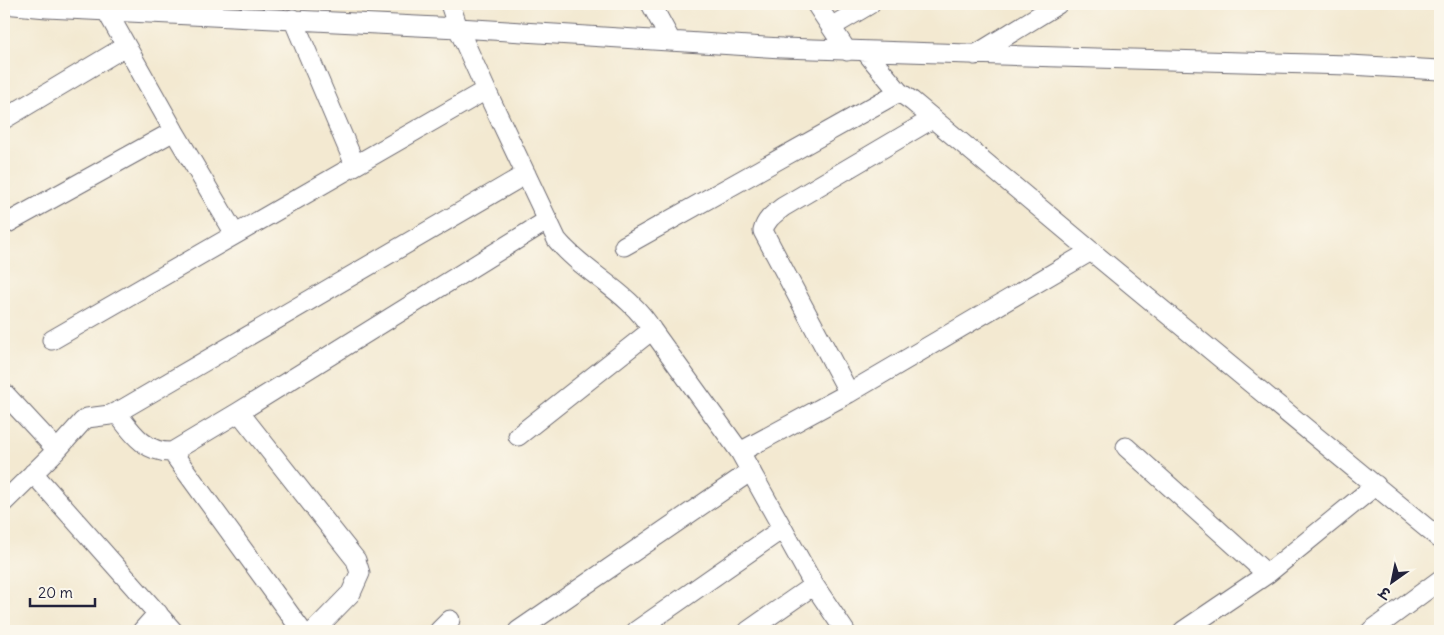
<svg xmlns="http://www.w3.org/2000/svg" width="1444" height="635" font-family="Delius,'Playpen Sans Deva',sans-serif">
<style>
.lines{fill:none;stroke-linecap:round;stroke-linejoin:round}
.minor-casing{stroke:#6b6870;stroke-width:21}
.minor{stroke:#fff;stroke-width:19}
</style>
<rect width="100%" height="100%" fill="#fbf7ec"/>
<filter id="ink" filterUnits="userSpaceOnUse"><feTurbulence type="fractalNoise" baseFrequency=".02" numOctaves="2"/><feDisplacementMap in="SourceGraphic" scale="10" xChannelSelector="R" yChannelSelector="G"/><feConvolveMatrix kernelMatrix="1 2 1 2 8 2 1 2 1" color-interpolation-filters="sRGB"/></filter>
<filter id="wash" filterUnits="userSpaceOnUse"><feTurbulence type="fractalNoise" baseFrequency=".0096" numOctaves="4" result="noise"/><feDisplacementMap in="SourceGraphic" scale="20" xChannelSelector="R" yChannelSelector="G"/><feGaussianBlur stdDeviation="1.12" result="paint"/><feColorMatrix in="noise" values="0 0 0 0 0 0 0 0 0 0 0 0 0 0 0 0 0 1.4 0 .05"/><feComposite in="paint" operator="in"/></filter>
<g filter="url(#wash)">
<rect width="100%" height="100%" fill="#f3e9d1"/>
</g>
<g filter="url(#ink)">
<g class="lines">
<defs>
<path id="minor" d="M 4,4 L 47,8 L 458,28 L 782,48 L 1059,57 L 1349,65 L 1440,70
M 450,4 L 458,28 L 486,90 L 557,240 C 584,273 631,293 652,330 L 740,452 L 814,585 L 845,631
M 651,4 L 671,41
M 816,4 L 847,51
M 106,10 L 174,131 L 235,234
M 293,19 L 355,165
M 831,27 L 870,4
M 865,51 L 899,92 L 912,101 L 1091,251 L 1440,539
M 975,55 L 1058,4
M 4,119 L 126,46
M 4,225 L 174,131
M 624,246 L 899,92
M 52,340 L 486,90
M 4,393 L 57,450
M 849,393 L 763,231 C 766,219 774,214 783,207 L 932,119
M 116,412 C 131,431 144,453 172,452 L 239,412 L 548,220
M 239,412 L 356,560 L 360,573 L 351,593 L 314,631
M 518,436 L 652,330
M 1126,447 L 1267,574
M 172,452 L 302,631
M 740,452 L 849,393 L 1091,251
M 33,473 L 173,631
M 4,502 L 57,450 L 82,422 L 87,418 L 110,415 L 123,409 L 526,174
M 142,631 L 158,613
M 439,631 L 450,620
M 518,631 L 751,471
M 636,631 L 782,529
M 748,631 L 814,585
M 1183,631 L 1267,574 L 1376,485
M 1371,631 L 1440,580"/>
</defs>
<use href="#minor" class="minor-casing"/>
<use href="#minor" class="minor"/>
</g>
</g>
<rect width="1444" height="635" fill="none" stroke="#fbf7ec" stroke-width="20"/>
<g transform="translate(1392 582) rotate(213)" stroke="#fbf7ec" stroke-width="4" paint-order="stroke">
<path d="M0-4L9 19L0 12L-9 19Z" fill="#22223b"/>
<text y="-8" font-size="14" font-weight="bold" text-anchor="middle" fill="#22223b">उ</text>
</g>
<path d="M30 598v8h65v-8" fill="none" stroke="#22223b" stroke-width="2.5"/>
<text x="38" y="598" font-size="15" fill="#22223b" stroke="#fbf7ec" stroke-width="4" paint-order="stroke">20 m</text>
</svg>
